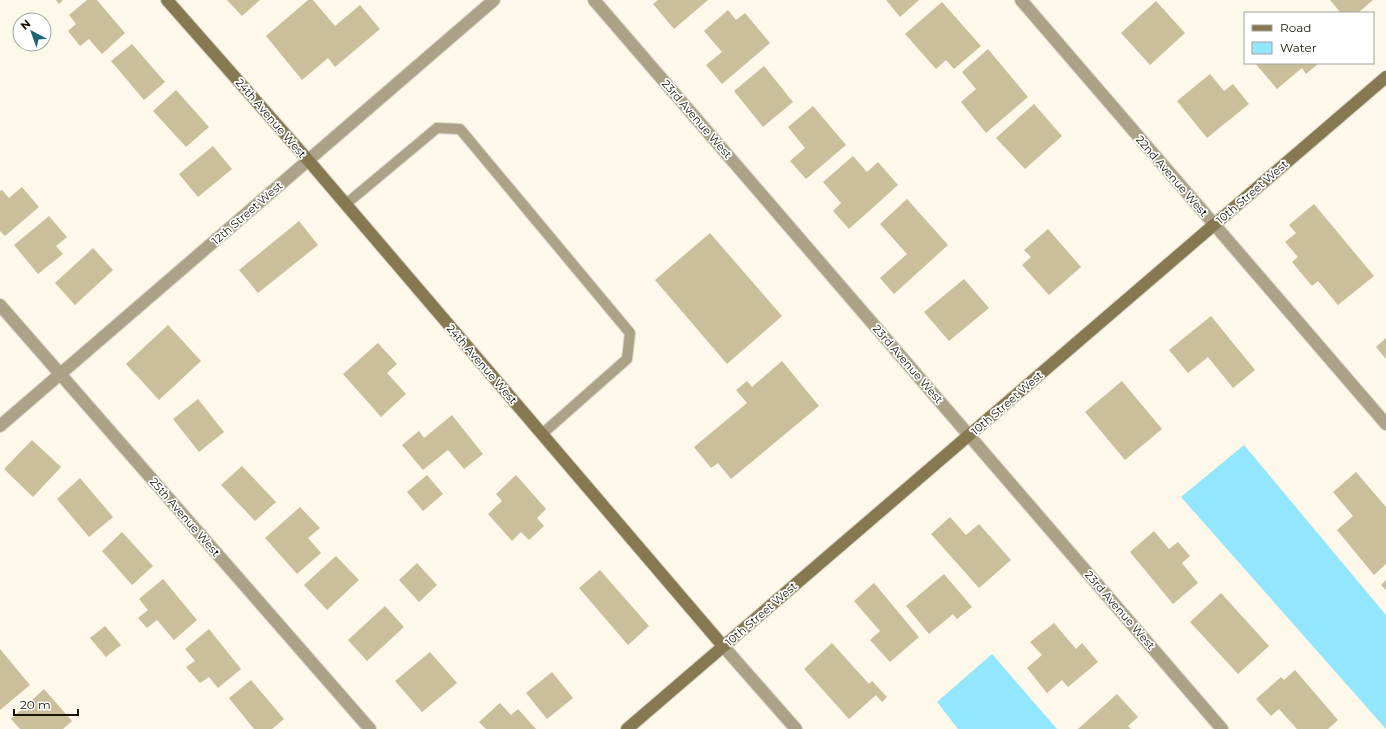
<svg xmlns="http://www.w3.org/2000/svg" width="1386" height="729" font-family="Montserrat,sans-serif">
<style>
.water{fill:#92e6fe}
.building{fill:#cabe9b}
.lines{fill:none;stroke-linecap:round;stroke-linejoin:round}
.lane-casing{stroke:#d9d4c6;stroke-width:12}
.street-casing{stroke:#d9d4c6;stroke-width:14}
.secondary-casing{stroke:#d9d4c6;stroke-width:14}
.lane{stroke:#aba287;stroke-width:10}
.street{stroke:#aba287;stroke-width:12}
.secondary{stroke:#867850;stroke-width:12}
.labels{text-anchor:middle;stroke-width:3.5;stroke-linejoin:round;paint-order:stroke}
.street-label{font-size:11px;fill:#191407;stroke:#fff}
</style>
<rect width="100%" height="100%" fill="#fdf8ea"/>
<path class="water" d="M 1244,445 L 1386,615 L 1386,729 L 1181,497 Z
M 992,654 L 1057,729 L 958,729 L 937,702 Z"/>
<path class="building" d="M 56,0 L 63,0 L 59,4 Z
M 87,0 L 97,0 L 125,33 L 102,54 L 89,39 L 80,46 L 68,31 L 76,24 L 69,15 Z
M 227,0 L 260,0 L 242,16 Z
M 308,0 L 313,0 L 335,26 L 360,5 L 380,29 L 335,67 L 328,58 L 302,80 L 266,36 Z
M 658,0 L 708,0 L 674,29 L 653,4 Z
M 886,0 L 919,0 L 900,17 Z
M 1330,0 L 1373,0 L 1358,13 L 1341,13 Z
M 1156,1 L 1185,33 L 1150,65 L 1121,33 Z
M 942,2 L 981,46 L 954,69 L 946,60 L 936,69 L 905,34 Z
M 728,10 L 736,20 L 745,13 L 770,43 L 722,84 L 706,65 L 722,52 L 704,31 Z
M 132,44 L 165,82 L 144,100 L 111,61 Z
M 988,49 L 1028,97 L 986,133 L 961,102 L 976,89 L 962,72 Z
M 1255,63 L 1319,63 L 1306,74 L 1302,68 L 1277,89 Z
M 764,66 L 793,102 L 763,127 L 734,91 Z
M 1210,74 L 1224,91 L 1233,84 L 1249,104 L 1207,138 L 1177,101 Z
M 176,90 L 209,127 L 186,147 L 153,111 Z
M 1034,104 L 1062,136 L 1025,169 L 996,138 Z
M 813,106 L 846,145 L 806,179 L 790,161 L 805,148 L 788,127 Z
M 213,146 L 232,169 L 198,197 L 179,174 Z
M 853,156 L 867,172 L 878,162 L 898,185 L 849,229 L 833,211 L 841,203 L 823,182 Z
M 22,187 L 39,207 L 5,236 L 0,231 L 0,191 L 2,190 L 9,198 Z
M 907,199 L 948,245 L 894,294 L 880,278 L 907,254 L 880,224 Z
M 1314,204 L 1374,276 L 1338,305 L 1318,281 L 1312,286 L 1292,262 L 1298,257 L 1285,242 L 1296,233 L 1289,225 Z
M 49,216 L 67,237 L 56,246 L 63,254 L 38,274 L 14,245 Z
M 299,221 L 318,245 L 258,293 L 239,270 Z
M 1048,229 L 1081,267 L 1049,295 L 1022,265 L 1031,257 L 1024,250 Z
M 710,233 L 782,316 L 727,364 L 655,280 Z
M 93,248 L 113,270 L 75,305 L 55,283 Z
M 964,279 L 989,308 L 949,341 L 924,312 Z
M 1211,316 L 1255,370 L 1233,388 L 1208,357 L 1188,373 L 1169,350 Z
M 168,325 L 201,361 L 159,400 L 126,364 Z
M 1386,338 L 1386,359 L 1376,347 Z
M 378,343 L 397,364 L 387,373 L 406,394 L 381,417 L 343,374 Z
M 782,361 L 819,406 L 731,479 L 718,463 L 711,468 L 694,447 L 747,403 L 736,390 L 747,381 L 752,387 Z
M 1122,381 L 1162,429 L 1125,460 L 1085,412 Z
M 198,399 L 224,432 L 199,452 L 173,419 Z
M 452,415 L 483,454 L 464,469 L 448,450 L 423,470 L 402,445 L 419,431 L 424,438 Z
M 32,440 L 61,467 L 33,497 L 4,469 Z
M 242,466 L 276,502 L 255,521 L 221,485 Z
M 1356,472 L 1386,507 L 1386,564 L 1374,575 L 1337,530 L 1353,516 L 1333,492 Z
M 427,475 L 443,494 L 423,511 L 407,492 Z
M 516,475 L 546,509 L 537,518 L 544,526 L 529,540 L 521,532 L 512,541 L 488,514 L 502,501 L 496,494 Z
M 80,478 L 113,517 L 89,537 L 57,499 Z
M 300,507 L 320,528 L 308,538 L 321,553 L 297,574 L 265,538 Z
M 950,517 L 966,535 L 979,524 L 1011,560 L 979,588 L 931,534 Z
M 1154,531 L 1169,549 L 1178,542 L 1190,556 L 1182,563 L 1198,583 L 1173,604 L 1130,552 Z
M 122,532 L 153,566 L 132,585 L 102,551 Z
M 336,556 L 359,580 L 327,610 L 304,585 Z
M 417,563 L 437,585 L 419,602 L 399,580 Z
M 600,570 L 649,626 L 628,645 L 579,588 Z
M 944,574 L 972,607 L 957,619 L 953,614 L 929,634 L 906,606 Z
M 163,579 L 197,620 L 174,640 L 157,620 L 147,628 L 138,618 L 148,610 L 139,599 Z
M 1386,580 L 1386,590 L 1381,585 Z
M 874,583 L 919,637 L 890,662 L 870,640 L 880,631 L 854,601 Z
M 1221,593 L 1269,646 L 1238,674 L 1190,622 Z
M 385,606 L 404,627 L 367,661 L 348,640 Z
M 1054,623 L 1076,649 L 1082,643 L 1098,662 L 1068,687 L 1062,680 L 1047,693 L 1027,668 L 1042,655 L 1030,642 Z
M 105,626 L 121,645 L 106,657 L 90,638 Z
M 209,629 L 241,669 L 218,688 L 209,677 L 200,683 L 186,667 L 195,661 L 185,649 Z
M 832,643 L 869,684 L 872,681 L 887,697 L 882,702 L 876,695 L 849,719 L 804,669 Z
M 0,649 L 30,685 L 0,710 Z
M 430,652 L 457,683 L 422,712 L 395,681 Z
M 1295,670 L 1338,720 L 1328,729 L 1297,729 L 1279,709 L 1271,716 L 1256,699 L 1281,677 L 1284,680 Z
M 552,672 L 573,698 L 547,719 L 526,693 Z
M 251,680 L 284,719 L 272,729 L 254,729 L 229,698 Z
M 44,689 L 72,721 L 63,729 L 20,729 L 11,719 Z
M 1117,694 L 1138,717 L 1128,726 L 1131,729 L 1078,729 Z
M 500,703 L 511,715 L 518,709 L 536,729 L 486,729 L 479,722 Z"/>
<g class="lines">
<defs>
<path id="lane" d="M 346,204 L 437,128 L 460,129 L 630,333 L 627,359 L 542,434"/>
<path id="street" d="M 594,0 L 1222,729
M 1021,0 L 1386,424
M 0,305 L 370,729
M 0,426 L 494,0
M 723,646 L 796,729"/>
<path id="secondary" d="M 167,0 L 308,160 L 723,646
M 627,729 L 1386,77"/>
</defs>
<use href="#lane" class="lane-casing"/>
<use href="#street" class="street-casing"/>
<use href="#secondary" class="secondary-casing"/>
<use href="#lane" class="lane"/>
<use href="#street" class="street"/>
<use href="#secondary" class="secondary"/>
</g>
<g class="labels">
<g class="street-label">
<text transform="translate(271 118) rotate(49)" y="4">24th Avenue West</text>
<text transform="translate(697 119) rotate(49)" y="4">23rd Avenue West</text>
<text transform="translate(1172 176) rotate(49)" y="4">22nd Avenue West</text>
<text transform="translate(1252 192) rotate(-41)" y="4">10th Street West</text>
<text transform="translate(247 213) rotate(-41)" y="4">12th Street West</text>
<text transform="translate(482 364) rotate(49)" y="4">24th Avenue West</text>
<text transform="translate(908 364) rotate(49)" y="4">23rd Avenue West</text>
<text transform="translate(1007 403) rotate(-41)" y="4">10th Street West</text>
<text transform="translate(185 517) rotate(49)" y="4">25th Avenue West</text>
<text transform="translate(1120 610) rotate(49)" y="4">23rd Avenue West</text>
<text transform="translate(761 614) rotate(-41)" y="4">10th Street West</text>
</g>
</g>
<rect x="1244" y="12" width="130" height="52" fill="#ffffff" stroke="#a3a19c"/>
<rect x="1252" y="25" width="20" height="6" fill="#867850" stroke="#a3a19c"/>
<text x="1280" y="32" font-size="12" fill="#191407">Road</text>
<rect x="1252" y="42" width="20" height="12" fill="#92e6fe" stroke="#a3a19c"/>
<text x="1280" y="52" font-size="12" fill="#191407">Water</text>
<g transform="translate(32 32) rotate(319)"><circle r="19" fill="#ffffff" stroke="#a3a19c"/>
<path d="M0-3L7 15L0 10L-7 15Z" fill="#206576"/>
<text y="-6" font-size="11" font-weight="bold" text-anchor="middle" fill="#191407">N</text>
</g>
<path d="M14 709v6h64v-6" fill="none" stroke="#191407" stroke-width="2"/>
<text x="20" y="709" font-size="12" fill="#191407" stroke="#ffffff" stroke-width="3" paint-order="stroke">20 m</text>
</svg>
